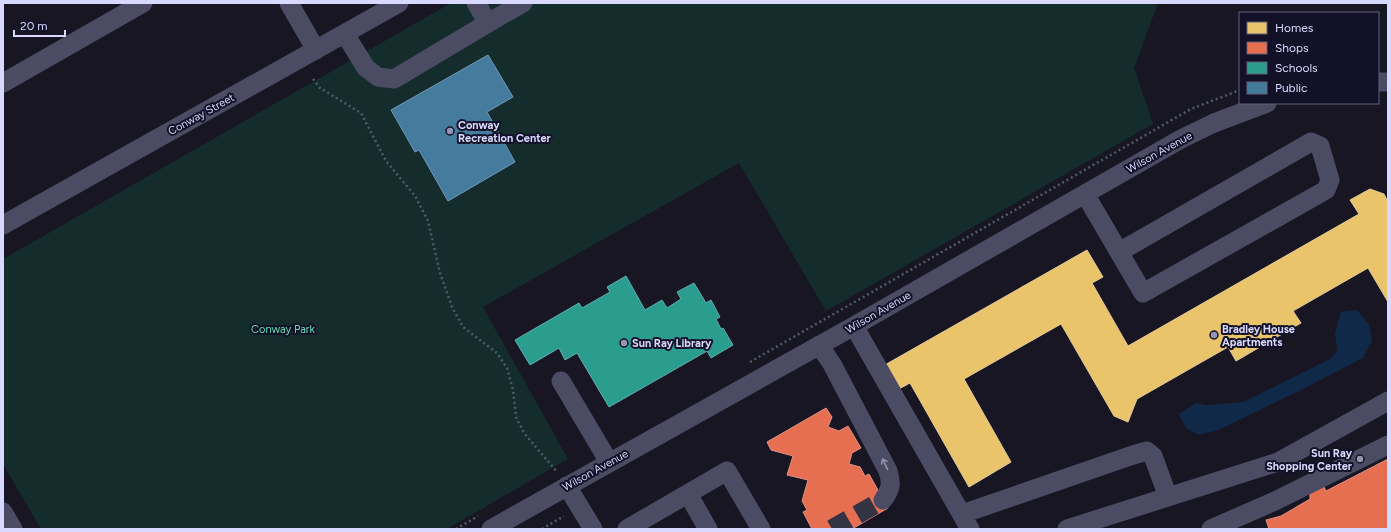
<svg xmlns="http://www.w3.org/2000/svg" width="1391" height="532" font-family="Figtree,sans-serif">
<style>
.green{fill:#142d2c}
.water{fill:#112948}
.homes{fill:#e9c46a;stroke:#e4ca96}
.shops{fill:#e76f51;stroke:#e38e85}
.schools{fill:#2a9d8f;stroke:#5eafb0}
.public{fill:#457b9d;stroke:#7197ba}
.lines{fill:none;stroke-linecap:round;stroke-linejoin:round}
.minor-tunnel{stroke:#343343;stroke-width:19;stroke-dasharray:19 10;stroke-linecap:butt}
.path{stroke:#4d5c68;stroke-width:2.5;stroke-dasharray:2 3;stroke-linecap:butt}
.minor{stroke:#4b4c63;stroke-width:19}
.oneway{stroke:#9292b0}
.poi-dot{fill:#9594b1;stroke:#131127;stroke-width:1.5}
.labels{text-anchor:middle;stroke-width:4;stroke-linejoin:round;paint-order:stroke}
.street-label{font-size:11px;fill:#d9d8fe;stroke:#131127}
.poi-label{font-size:11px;font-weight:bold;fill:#d9d8fe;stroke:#131127;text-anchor:start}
.park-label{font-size:11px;fill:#65ddb5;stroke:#131127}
</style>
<rect width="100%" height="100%" fill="#171622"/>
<path class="green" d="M 451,3 L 1158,3 L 1134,68 L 1153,124 L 826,311 L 739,163 L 483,307 L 568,459 L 447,529 L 41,529 L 3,464 L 3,259 Z"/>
<path class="water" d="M 1357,310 L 1369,324 L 1372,341 L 1363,358 L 1303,389 L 1221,429 L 1198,435 L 1186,428 L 1179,414 L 1196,403 L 1206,405 L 1243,402 L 1330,359 L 1337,351 L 1335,333 L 1341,312 Z"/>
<path class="homes" d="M 1370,189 L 1384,194 L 1388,202 L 1388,302 L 1368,268 L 1293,311 L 1301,323 L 1236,361 L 1228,347 L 1137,399 L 1128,422 L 1114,416 L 1061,324 L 964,379 L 1011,462 L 969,487 L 910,383 L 897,390 L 883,366 L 1087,250 L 1103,277 L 1092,283 L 1128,346 L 1359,214 L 1350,200 Z"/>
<path class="shops" d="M 826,408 L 832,417 L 828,427 L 839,431 L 848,426 L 861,448 L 852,453 L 849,464 L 860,467 L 865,476 L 869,474 L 888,508 L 852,529 L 812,529 L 803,512 L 807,510 L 802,501 L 808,480 L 787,475 L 793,456 L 771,450 L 767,442 Z
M 1388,459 L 1388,529 L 1269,529 L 1266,520 L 1281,516 L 1310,499 L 1310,489 L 1322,483 L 1326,491 Z"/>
<path class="schools" d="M 626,276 L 645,310 L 662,300 L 667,308 L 681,299 L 677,292 L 694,283 L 706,303 L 711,300 L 720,317 L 716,319 L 721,329 L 723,328 L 733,345 L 711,358 L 707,351 L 609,407 L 577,353 L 565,360 L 559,348 L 530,365 L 515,340 L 579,303 L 582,308 L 610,292 L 607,287 Z"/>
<path class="public" d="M 488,55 L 513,97 L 487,112 L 515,162 L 448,201 L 419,150 L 415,152 L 391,110 Z"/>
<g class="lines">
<path class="minor-tunnel" d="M 832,529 L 883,500"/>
<path class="path" d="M 313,79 L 320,88 L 361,113 L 386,161 L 415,196 L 428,221 L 440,273 L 452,307 L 463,327 L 497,353 L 507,368 L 513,390 L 516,417 L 524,433 L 557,472
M 750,362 L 1191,109 L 1240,90
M 456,529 L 478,516
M 542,529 L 564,516"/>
<path class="minor" d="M 289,3 L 316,50
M 488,23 L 523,3
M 345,34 L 366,68 L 378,77 L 394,79 L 488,23 L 476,3
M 1378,82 L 1388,82
M 3,83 L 143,3
M 1085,194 L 1143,293 L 1326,190 L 1330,180 L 1320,146 L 1311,142 L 1119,252
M 3,225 L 399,3
M 854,326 L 970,529
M 819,345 L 832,364 L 888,471 C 892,484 891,489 883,500
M 561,381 L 609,462
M 567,486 L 593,529
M 688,494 L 708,529
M 3,512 L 13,529
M 962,514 L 1133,455 L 1147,451 L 1153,456 L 1168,497
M 491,529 L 854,326 L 1181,139 L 1214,123 L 1267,103
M 627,529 L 727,471 L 761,529
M 1067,529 L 1278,462 L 1388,401
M 1211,529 L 1275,501 L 1388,445"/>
</g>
<defs><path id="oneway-shaft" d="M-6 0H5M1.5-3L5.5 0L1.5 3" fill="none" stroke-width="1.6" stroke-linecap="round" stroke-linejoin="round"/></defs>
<use class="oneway" href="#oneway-shaft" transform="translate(885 464) rotate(-115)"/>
<g class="poi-dot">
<circle cx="450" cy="131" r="4"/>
<circle cx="1214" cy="335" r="4"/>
<circle cx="624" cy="343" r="4"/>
<circle cx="1360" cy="459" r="4"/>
</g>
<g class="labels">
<g class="street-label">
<text transform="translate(201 114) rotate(-29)" y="4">Conway Street</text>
<text transform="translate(1159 152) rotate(-29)" y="4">Wilson Avenue</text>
<text transform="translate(878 312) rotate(-30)" y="4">Wilson Avenue</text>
<text transform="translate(595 470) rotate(-29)" y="4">Wilson Avenue</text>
</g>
<g class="poi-label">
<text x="458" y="129">Conway<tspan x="458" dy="13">Recreation Center</tspan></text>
<text x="1222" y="333">Bradley House<tspan x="1222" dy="13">Apartments</tspan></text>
<text x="632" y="347">Sun Ray Library</text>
<text x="1352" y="457" text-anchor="end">Sun Ray<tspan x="1352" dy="13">Shopping Center</tspan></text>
</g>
<g class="park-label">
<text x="283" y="333">Conway Park</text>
</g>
</g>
<rect width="1391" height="532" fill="none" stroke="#d9d8fe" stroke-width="8"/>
<rect x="1239" y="12" width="140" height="92" fill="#131127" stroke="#62617d"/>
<rect x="1247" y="22" width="20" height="12" fill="#e9c46a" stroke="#62617d"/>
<text x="1275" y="32" font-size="12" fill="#d9d8fe">Homes</text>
<rect x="1247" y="42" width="20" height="12" fill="#e76f51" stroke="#62617d"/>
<text x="1275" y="52" font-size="12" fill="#d9d8fe">Shops</text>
<rect x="1247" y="62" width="20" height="12" fill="#2a9d8f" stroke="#62617d"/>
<text x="1275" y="72" font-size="12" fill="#d9d8fe">Schools</text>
<rect x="1247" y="82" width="20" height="12" fill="#457b9d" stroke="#62617d"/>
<text x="1275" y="92" font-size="12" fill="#d9d8fe">Public</text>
<path d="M14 30v6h51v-6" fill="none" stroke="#d9d8fe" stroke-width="2"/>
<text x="20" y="30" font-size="12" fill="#d9d8fe" stroke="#131127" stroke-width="3" paint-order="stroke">20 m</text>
</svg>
